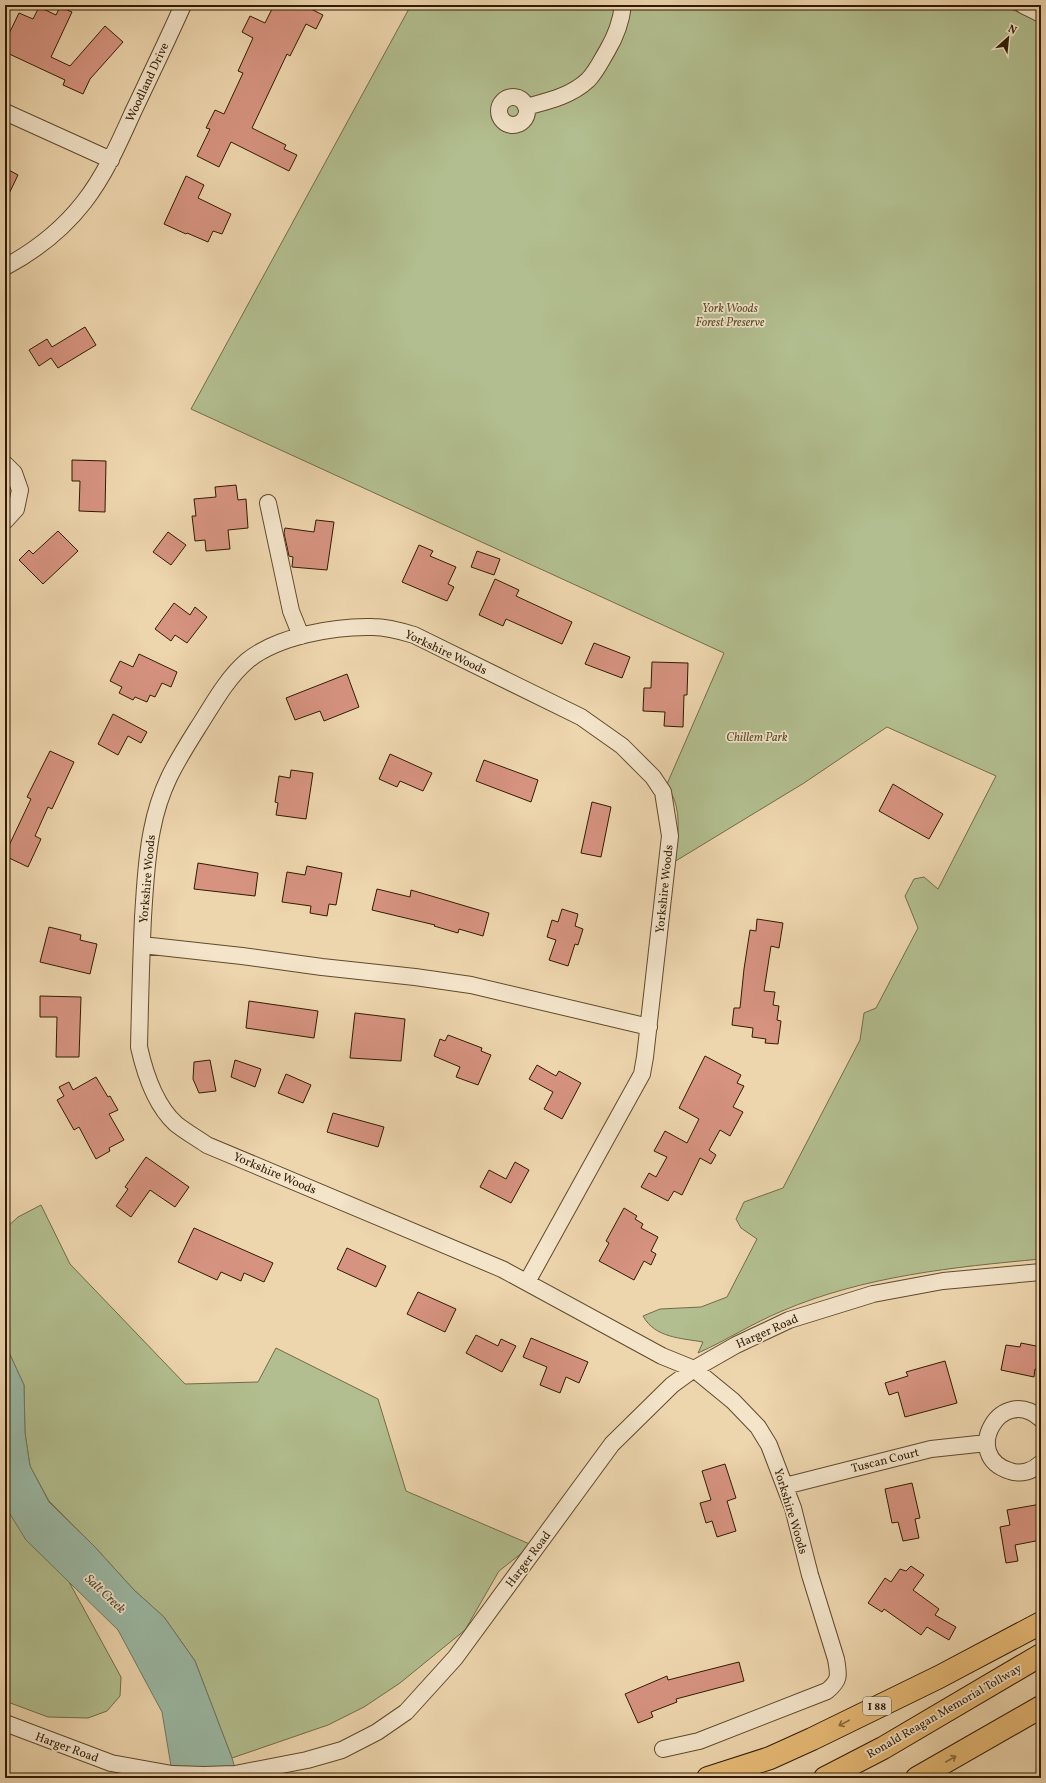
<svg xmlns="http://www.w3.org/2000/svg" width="1046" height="1783" font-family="Vollkorn,serif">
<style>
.green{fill:#b2be8f;stroke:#726c48}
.water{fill:#9ab9a5;stroke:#707a63}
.building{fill:#d69380;stroke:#311b00}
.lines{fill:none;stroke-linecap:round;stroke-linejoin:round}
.minor-casing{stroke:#604a2b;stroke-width:18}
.highway-casing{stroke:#311b00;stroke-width:24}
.minor{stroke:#f3e4ca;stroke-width:16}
.highway{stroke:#e6ba76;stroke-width:22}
.oneway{stroke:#8c6a3b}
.labels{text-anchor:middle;stroke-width:3.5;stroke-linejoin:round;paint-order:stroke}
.shield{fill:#f3e4ca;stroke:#6b573d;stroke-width:1}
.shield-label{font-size:11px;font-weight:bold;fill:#311b00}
.street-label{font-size:12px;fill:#311b00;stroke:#f3e4ca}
.park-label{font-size:12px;font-style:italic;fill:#584c2b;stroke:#f3e4ca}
.water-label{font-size:13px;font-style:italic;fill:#504a32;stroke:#f3e4ca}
</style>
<rect width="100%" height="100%" fill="#edd5ad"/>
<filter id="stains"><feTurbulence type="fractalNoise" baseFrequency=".005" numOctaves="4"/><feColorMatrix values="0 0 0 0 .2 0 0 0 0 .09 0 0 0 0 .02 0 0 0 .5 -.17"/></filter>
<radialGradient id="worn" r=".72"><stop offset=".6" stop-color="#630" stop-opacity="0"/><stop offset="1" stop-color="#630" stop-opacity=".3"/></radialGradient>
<path class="green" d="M 411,5 L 1003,5 L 1041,23 L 1041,1259 C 954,1267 864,1276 782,1311 C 753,1323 727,1340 698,1353 L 703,1342 C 681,1338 655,1338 643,1316 L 660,1309 L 701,1307 L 727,1297 L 757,1239 L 741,1228 L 736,1219 L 744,1202 L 783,1188 L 860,1040 L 864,1013 L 876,1008 L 918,928 L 905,896 L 914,879 L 924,877 L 938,889 L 996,776 L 887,727 L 804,783 L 674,862 C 678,843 681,817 674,799 C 672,794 669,789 667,784 L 724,653 L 191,409 Z
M 41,1205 L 70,1264 L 185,1384 L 258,1382 L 276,1348 L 378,1399 L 406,1491 L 532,1545 L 499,1571 L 465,1630 L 400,1683 L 364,1707 L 328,1725 L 232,1758 L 195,1661 L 164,1617 L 134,1590 L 94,1546 L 49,1501 L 30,1466 L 25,1433 L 24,1385 L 5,1344 L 5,1229 L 18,1217 Z
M 5,1506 L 29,1543 L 68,1580 L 121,1677 L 120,1696 L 107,1711 L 88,1718 L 48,1717 L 5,1701 Z"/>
<path class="water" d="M 5,1344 L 24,1385 L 25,1433 L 30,1466 L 49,1502 L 94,1546 L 134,1590 L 164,1617 L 195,1661 L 232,1758 L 238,1778 L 173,1778 L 162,1712 L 118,1630 L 26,1540 L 5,1506 Z"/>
<path class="building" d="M 274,5 L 303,5 L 323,15 L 316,29 L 306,24 L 290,56 L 287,54 L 252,128 L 286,145 L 284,149 L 297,155 L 289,171 L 231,142 L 219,167 L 197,156 L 210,129 L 206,128 L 215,110 L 224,114 L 243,73 L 238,71 L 253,38 L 242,32 L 250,16 L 265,23 Z
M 39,7 L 56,15 L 60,7 L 72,12 L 51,57 L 70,66 L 105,26 L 123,42 L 90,79 L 83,94 L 63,85 L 65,80 L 5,52 L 5,42 L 19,13 L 33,19 Z
M 5,168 L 18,175 L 5,202 Z
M 186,176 L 204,185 L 198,198 L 231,214 L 222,234 L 213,231 L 208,242 L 187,233 L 186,234 L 164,224 Z
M 85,327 L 96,345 L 58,368 L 51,358 L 39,366 L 29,350 L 47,339 L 52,347 Z
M 72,460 L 106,461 L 105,512 L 79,511 L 80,481 L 72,481 Z
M 236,485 L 238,500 L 246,499 L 248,528 L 228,530 L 230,549 L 206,551 L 205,540 L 195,541 L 192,516 L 196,516 L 194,499 L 216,497 L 215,487 Z
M 316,520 L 334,522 L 327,570 L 292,567 L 293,557 L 289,556 L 284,533 L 285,528 L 314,532 Z
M 58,531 L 78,551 L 43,584 L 19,560 L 29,550 L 33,554 Z
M 168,532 L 186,545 L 171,565 L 153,552 Z
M 419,545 L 433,551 L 430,556 L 456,567 L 448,584 L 454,587 L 447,601 L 402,582 Z
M 477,551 L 500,559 L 494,575 L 471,567 Z
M 495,579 L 519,590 L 516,596 L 572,622 L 562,644 L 506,619 L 503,626 L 479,615 Z
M 174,603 L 190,615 L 195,607 L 207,617 L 187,643 L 175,635 L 171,641 L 155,629 Z
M 594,643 L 630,657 L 622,678 L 585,664 Z
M 139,654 L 177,672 L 171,687 L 162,683 L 155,697 L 150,695 L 147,702 L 135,697 L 133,700 L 119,693 L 122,687 L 110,681 L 120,661 L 133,667 Z
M 652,662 L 688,663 L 687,695 L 684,695 L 683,727 L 664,726 L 665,712 L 643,711 L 644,688 L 651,688 Z
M 347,674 L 359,707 L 324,721 L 320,711 L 295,720 L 286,698 Z
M 113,714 L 147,732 L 141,743 L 128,736 L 118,755 L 98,744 Z
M 50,751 L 74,762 L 52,809 L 48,807 L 35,836 L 41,839 L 28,867 L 5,856 L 5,854 L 31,799 L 27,797 Z
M 390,754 L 432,773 L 423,791 L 400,781 L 397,787 L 379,779 Z
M 484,760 L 538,780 L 531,802 L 476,781 Z
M 291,770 L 313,773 L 306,819 L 276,815 L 278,803 L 275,802 L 279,776 L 290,778 Z
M 893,784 L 943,814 L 929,839 L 879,811 Z
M 592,802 L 611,807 L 601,857 L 581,853 Z
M 198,863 L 258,873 L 255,896 L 194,889 Z
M 307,866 L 342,873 L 336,905 L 329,904 L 327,916 L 310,913 L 311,906 L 282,902 L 287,872 L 305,875 Z
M 377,889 L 410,897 L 411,890 L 489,913 L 483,936 L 459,929 L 458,933 L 434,926 L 435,925 L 372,910 Z
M 562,909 L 578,914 L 575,926 L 583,929 L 578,945 L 575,944 L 568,966 L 549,960 L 556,940 L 547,937 L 552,920 L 558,922 Z
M 757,919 L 783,923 L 779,948 L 771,946 L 764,991 L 775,992 L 773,1005 L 779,1006 L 777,1020 L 781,1021 L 778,1044 L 765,1043 L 766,1039 L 752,1037 L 753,1028 L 732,1025 L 734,1008 L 740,1008 L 744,969 L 750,930 L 756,931 Z
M 49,927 L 81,935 L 80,940 L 97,944 L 90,974 L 40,962 Z
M 40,996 L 81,997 L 79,1057 L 56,1057 L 57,1017 L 40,1017 Z
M 249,1001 L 318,1011 L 314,1038 L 246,1028 Z
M 355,1013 L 405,1019 L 401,1061 L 350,1058 Z
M 448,1035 L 482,1048 L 481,1051 L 491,1055 L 478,1085 L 456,1077 L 460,1067 L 434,1056 L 440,1039 L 445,1041 Z
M 705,1056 L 741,1075 L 737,1083 L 744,1086 L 733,1107 L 743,1112 L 730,1136 L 720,1130 L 709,1150 L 716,1155 L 711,1164 L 700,1158 L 682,1195 L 674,1191 L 668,1201 L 641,1187 L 649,1173 L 656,1177 L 667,1157 L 654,1151 L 665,1131 L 687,1143 L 699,1119 L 679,1108 Z
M 210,1060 L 216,1091 L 199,1093 L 193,1079 L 194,1062 Z
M 235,1060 L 261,1069 L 255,1087 L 231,1077 Z
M 537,1065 L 556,1076 L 559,1071 L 581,1083 L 562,1119 L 544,1109 L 553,1092 L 529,1079 Z
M 286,1074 L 311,1085 L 303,1103 L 278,1093 Z
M 96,1077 L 108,1097 L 110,1096 L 118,1110 L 109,1114 L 124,1140 L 109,1148 L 110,1151 L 96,1159 L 79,1127 L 74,1130 L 57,1100 L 64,1096 L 59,1087 L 69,1082 L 73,1090 Z
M 333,1113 L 384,1127 L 378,1147 L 327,1132 Z
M 146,1157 L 189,1187 L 175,1207 L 150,1190 L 131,1217 L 116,1206 L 128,1189 L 125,1187 Z
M 515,1162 L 529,1170 L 511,1203 L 480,1187 L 489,1170 L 506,1179 Z
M 624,1208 L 637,1216 L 635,1219 L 643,1224 L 641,1228 L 658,1237 L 651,1251 L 656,1254 L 651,1265 L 644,1261 L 634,1280 L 599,1261 L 609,1243 L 606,1241 Z
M 194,1228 L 273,1263 L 264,1282 L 244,1273 L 241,1281 L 221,1272 L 217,1280 L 178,1262 Z
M 347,1248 L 386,1266 L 376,1287 L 337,1269 Z
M 418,1292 L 456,1309 L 445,1332 L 407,1314 Z
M 476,1335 L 498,1346 L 501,1339 L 516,1346 L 502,1372 L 466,1353 Z
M 531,1338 L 588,1362 L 579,1383 L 566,1377 L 560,1393 L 540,1385 L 547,1367 L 523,1357 Z
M 1021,1343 L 1041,1347 L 1041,1370 L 1035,1369 L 1034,1377 L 1001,1370 L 1006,1345 L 1020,1347 Z
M 945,1361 L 957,1403 L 905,1417 L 898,1392 L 889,1395 L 885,1383 L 908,1376 L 906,1372 Z
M 725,1464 L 736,1498 L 727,1501 L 736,1531 L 717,1537 L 712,1521 L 706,1523 L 700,1503 L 711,1500 L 702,1471 Z
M 912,1483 L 920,1518 L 915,1519 L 919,1538 L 903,1541 L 898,1522 L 892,1523 L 885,1489 Z
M 1041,1504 L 1041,1540 L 1015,1545 L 1018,1561 L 1006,1563 L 1000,1527 L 1010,1525 L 1007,1510 Z
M 911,1566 L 924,1575 L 913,1590 L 939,1609 L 935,1615 L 956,1627 L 949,1640 L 927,1627 L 921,1635 L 884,1609 L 882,1612 L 868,1603 L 885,1578 L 891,1582 L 900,1569 L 906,1571 Z
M 739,1662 L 744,1681 L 676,1699 L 677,1702 L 651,1712 L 653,1717 L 638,1723 L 625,1694 L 667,1676 L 668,1680 Z"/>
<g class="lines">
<defs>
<path id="minor" d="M 1023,5 L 1041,14
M499 111a14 14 0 1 1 28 0a14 14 0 1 1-28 0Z
M 526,107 C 548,101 571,96 588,80 C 596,72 601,61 607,51 C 616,36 621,23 623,5
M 5,112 L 111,160
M 5,267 C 35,251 63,229 84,202 C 105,175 119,143 133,112 C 150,76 167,41 183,5
M 5,464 L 14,473 L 20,490 L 16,509 L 5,521
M 268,503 L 291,611 L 301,636
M 142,945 L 242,956 L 322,967 L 415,977 L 471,985 L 649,1027
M 527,1282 L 642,1074 L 645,1057 L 670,836 L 663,792 L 653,777 L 622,746 L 581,717 L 414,635 C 401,631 387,627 373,627 C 335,626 277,636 247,661 C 226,679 212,706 197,729 C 175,764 160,788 152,830 C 146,859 145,888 143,917 C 141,960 140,1003 139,1047 C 145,1074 155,1105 176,1124 C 186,1132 197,1138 207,1145 L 502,1269 L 662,1356 L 694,1369 L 733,1401 L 758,1427 L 769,1445 L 793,1508 L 810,1575 L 836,1659 C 839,1676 840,1680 827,1691 L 699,1741 L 663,1749
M 1041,1419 C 1001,1383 960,1456 1010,1471 C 1021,1475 1033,1471 1041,1463
M 785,1486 L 931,1449 L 987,1443
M 5,1723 L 111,1763 L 172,1774 L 204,1775 L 235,1774 L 307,1760 L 342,1750 L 377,1732 L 406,1712 L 455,1658 L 612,1444 L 672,1385 L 694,1369 L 736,1345 L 789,1320 L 873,1294 L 943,1281 L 1041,1272"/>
<path id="highway" d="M 708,1778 L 770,1758 L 812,1739 L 939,1677 L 1041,1623
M 825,1778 L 883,1748 L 1041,1655
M 917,1778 L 1041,1707"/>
</defs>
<use href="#minor" class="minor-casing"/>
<use href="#highway" class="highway-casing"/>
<use href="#minor" class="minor"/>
<use href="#highway" class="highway"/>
</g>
<defs><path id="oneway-shaft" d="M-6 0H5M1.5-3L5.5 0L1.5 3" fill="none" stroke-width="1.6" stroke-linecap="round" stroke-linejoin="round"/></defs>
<g class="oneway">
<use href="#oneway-shaft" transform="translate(844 1723) rotate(152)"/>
<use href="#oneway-shaft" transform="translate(951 1759) rotate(-30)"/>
</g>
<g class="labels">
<rect class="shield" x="863" y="1697" width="28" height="18" rx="3"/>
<g class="shield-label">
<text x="877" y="1710">I 88</text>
</g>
<g class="street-label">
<text transform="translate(147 82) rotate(-65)" y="4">Woodland Drive</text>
<text transform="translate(446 652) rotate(25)" y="4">Yorkshire Woods</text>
<text transform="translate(147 879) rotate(-85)" y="4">Yorkshire Woods</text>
<text transform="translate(664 889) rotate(-84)" y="4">Yorkshire Woods</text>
<text transform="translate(275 1173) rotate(23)" y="4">Yorkshire Woods</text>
<text transform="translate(767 1331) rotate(-24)" y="4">Harger Road</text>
<text transform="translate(885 1460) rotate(-14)" y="4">Tuscan Court</text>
<text transform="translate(791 1511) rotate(73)" y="4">Yorkshire Woods</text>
<text transform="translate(528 1559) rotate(-53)" y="4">Harger Road</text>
<text transform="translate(944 1711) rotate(-30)" y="4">Ronald Reagan Memorial Tollway</text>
<text transform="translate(67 1747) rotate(20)" y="4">Harger Road</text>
</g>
<g class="park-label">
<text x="730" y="312">York Woods<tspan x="730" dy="14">Forest Preserve</tspan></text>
<text x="757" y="741">Chillem Park</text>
</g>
<g class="water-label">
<text transform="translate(106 1593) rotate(43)" y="5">Salt Creek</text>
</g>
</g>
<rect width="1046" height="1783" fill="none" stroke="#edd5ad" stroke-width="20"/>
<rect x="6" y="6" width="1034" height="1771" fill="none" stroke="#311b00" stroke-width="2"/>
<rect x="10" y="10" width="1026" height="1763" fill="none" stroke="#311b00"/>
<g transform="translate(1008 38) rotate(27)" stroke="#f3e4ca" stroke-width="3" paint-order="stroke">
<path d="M0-3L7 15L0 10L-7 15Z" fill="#311b00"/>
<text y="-6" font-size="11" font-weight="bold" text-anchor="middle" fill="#311b00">N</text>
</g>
<rect width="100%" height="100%" filter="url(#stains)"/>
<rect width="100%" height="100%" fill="url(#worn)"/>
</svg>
